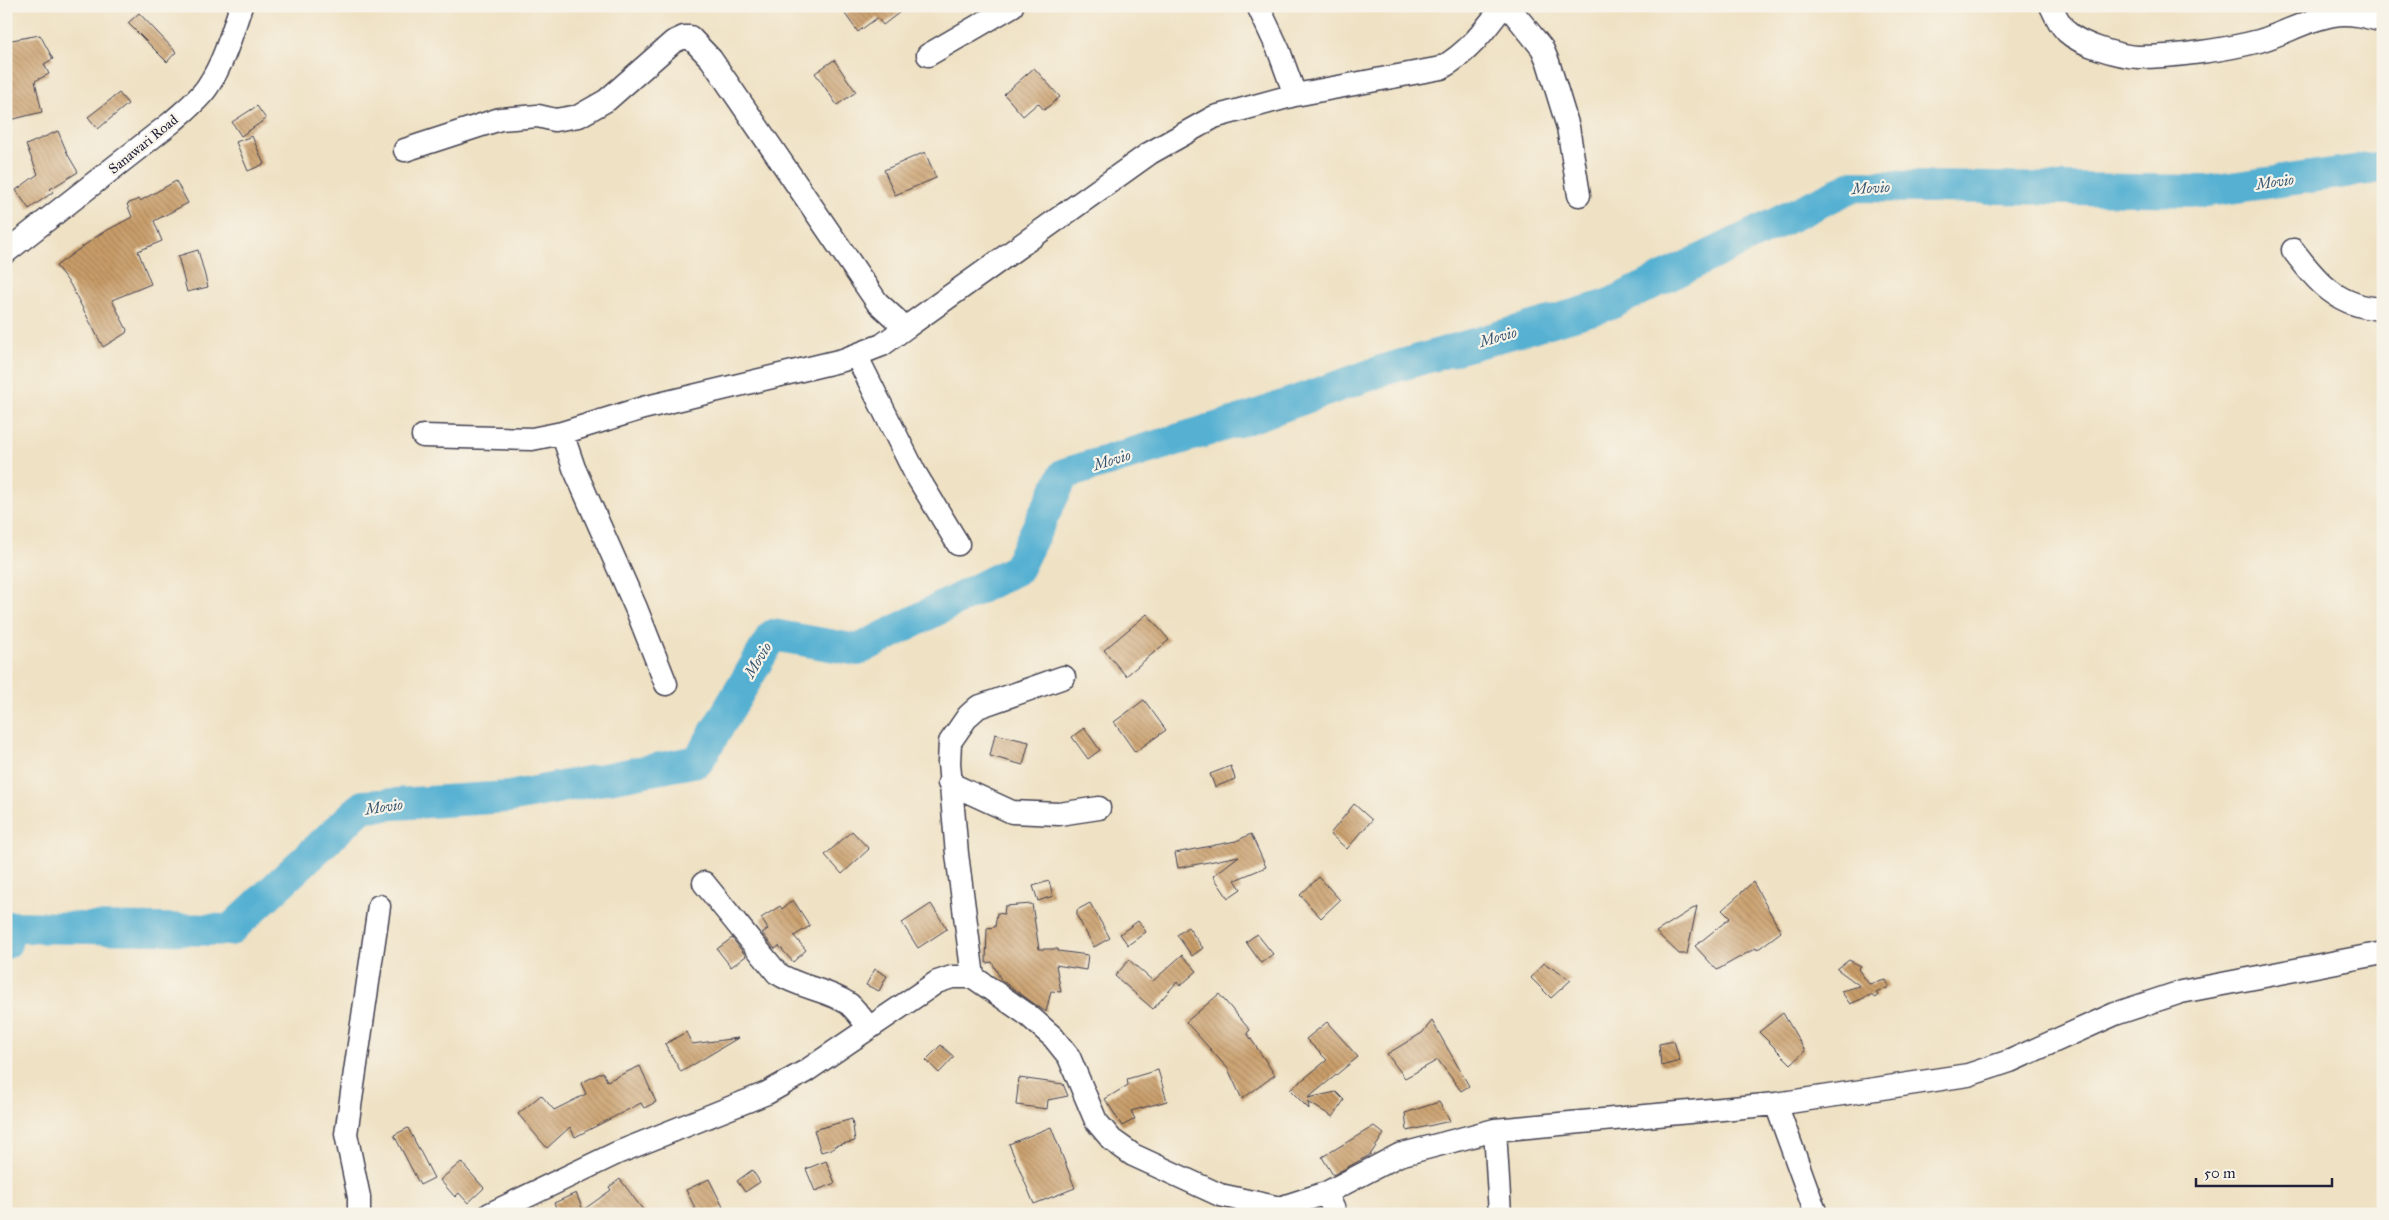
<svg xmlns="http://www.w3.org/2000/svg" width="2389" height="1220" font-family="'IM FELL Great Primer',serif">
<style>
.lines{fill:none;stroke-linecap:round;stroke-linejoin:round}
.river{stroke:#55b0d2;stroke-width:32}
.building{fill:url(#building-back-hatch)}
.minor-casing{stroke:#413f4f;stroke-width:25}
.minor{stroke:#fff;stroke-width:22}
.labels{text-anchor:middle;stroke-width:4.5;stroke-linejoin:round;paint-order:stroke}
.street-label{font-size:14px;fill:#22223b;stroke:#f7f3e8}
.water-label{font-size:15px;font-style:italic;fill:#345470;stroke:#f7f3e8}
</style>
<defs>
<pattern id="building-back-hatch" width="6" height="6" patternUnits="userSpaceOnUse" patternTransform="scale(1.25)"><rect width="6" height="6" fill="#c99d69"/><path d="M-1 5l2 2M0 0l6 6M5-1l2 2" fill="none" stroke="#a38058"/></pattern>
</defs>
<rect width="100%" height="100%" fill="#f7f3e8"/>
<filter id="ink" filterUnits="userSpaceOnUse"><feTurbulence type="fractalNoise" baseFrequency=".02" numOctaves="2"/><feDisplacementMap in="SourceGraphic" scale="10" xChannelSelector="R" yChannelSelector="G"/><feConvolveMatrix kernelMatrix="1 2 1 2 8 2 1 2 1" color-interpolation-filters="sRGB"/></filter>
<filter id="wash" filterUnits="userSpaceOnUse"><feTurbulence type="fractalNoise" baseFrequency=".0096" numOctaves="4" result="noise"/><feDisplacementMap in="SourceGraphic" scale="20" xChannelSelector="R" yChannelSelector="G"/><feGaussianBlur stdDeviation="1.12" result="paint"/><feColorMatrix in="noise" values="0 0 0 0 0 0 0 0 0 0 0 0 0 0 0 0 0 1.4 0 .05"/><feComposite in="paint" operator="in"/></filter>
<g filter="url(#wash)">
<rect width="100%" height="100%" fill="#efe1c3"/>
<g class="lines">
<path class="river" d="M 6,943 L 10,927 L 230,930 L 363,806 L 509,797 L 698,761 L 773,635 L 858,650 L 1017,569 L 1064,474 L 1252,417 L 1384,370 L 1608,305 L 1853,186 L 2208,191 L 2383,167"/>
</g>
<g id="blocks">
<path class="building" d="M 856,6 L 908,6 L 883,25 L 877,18 L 858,32 L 845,14 Z
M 139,13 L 176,52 L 167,62 L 128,23 Z
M 40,35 L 53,59 L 44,64 L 49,74 L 35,81 L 42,112 L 6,121 L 6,41 Z
M 834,60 L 856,92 L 837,105 L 815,73 Z
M 1034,68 L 1060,97 L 1044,110 L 1038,103 L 1023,116 L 1004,94 Z
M 119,93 L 128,104 L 98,129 L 88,117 Z
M 257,106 L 266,119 L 241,136 L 232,122 Z
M 58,131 L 68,155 L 78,172 L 50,189 L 53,192 L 29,209 L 16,190 L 38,174 L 26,145 Z
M 252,136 L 264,164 L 248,171 L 236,142 Z
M 925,152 L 936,178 L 895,195 L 884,170 Z
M 176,181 L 188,203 L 154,221 L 162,241 L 138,251 L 151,284 L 112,300 L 127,330 L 126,333 L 103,347 L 70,284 L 56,266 L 100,234 L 132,217 L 127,204 L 139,199 L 140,201 Z
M 198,250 L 208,287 L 187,292 L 178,256 Z
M 1147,614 L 1169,640 L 1126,676 L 1104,650 Z
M 1144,700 L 1166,730 L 1135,752 L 1114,722 Z
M 1084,728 L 1100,750 L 1088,759 L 1072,737 Z
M 995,734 L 1029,742 L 1023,765 L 990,756 Z
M 1231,766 L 1235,779 L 1215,787 L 1210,774 Z
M 1354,804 L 1372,820 L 1347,849 L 1330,834 Z
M 852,831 L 869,849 L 842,874 L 825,855 Z
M 1251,834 L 1266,867 L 1235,880 L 1241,889 L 1228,898 L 1213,876 L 1239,856 L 1178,868 L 1175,853 L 1236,841 Z
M 1319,877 L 1340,900 L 1321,918 L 1300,895 Z
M 1049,881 L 1053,896 L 1038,901 L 1033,886 Z
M 1753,882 L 1781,932 L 1757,950 L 1756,948 L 1717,970 L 1695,946 L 1730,918 L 1722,910 Z
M 793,900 L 810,926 L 794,936 L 806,950 L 793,962 L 779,946 L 775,949 L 762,933 L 768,929 L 761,918 L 780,906 L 782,909 Z
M 1090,903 L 1110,938 L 1094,947 L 1077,916 L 1077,910 Z
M 931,904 L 947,929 L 918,948 L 902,923 Z
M 1032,904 L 1039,949 L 1058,949 L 1058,951 L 1088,955 L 1086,970 L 1056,965 L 1061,992 L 1051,991 L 1046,1012 L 1001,980 L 992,962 L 986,963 L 987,928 L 995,927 L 997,913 L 1004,914 L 1005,906 Z
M 1697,906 L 1687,954 L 1679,954 L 1656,932 Z
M 1138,921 L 1146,932 L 1128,945 L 1120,934 Z
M 1188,927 L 1203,948 L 1192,956 L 1177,935 Z
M 1257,934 L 1273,954 L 1261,963 L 1246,942 Z
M 732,938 L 746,956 L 731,967 L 717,949 Z
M 1182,955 L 1197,971 L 1180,986 L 1177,982 L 1153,1009 L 1115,976 L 1129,960 L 1153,981 Z
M 1849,960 L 1861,966 L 1858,969 L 1869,984 L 1886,980 L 1889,987 L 1876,993 L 1878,995 L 1875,998 L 1871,995 L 1850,1004 L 1841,991 L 1860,986 L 1837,969 Z
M 1544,963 L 1571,980 L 1551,998 L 1531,978 Z
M 875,969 L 887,976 L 879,991 L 866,985 Z
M 1219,994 L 1250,1030 L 1247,1033 L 1275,1075 L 1242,1099 L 1228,1069 L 1186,1022 Z
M 1783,1013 L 1805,1051 L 1791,1064 L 1759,1032 Z
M 1432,1021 L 1469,1086 L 1461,1091 L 1438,1060 L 1405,1078 L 1387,1054 L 1422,1033 Z
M 1327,1022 L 1358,1057 L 1308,1098 L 1336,1092 L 1344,1100 L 1333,1117 L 1308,1102 L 1309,1109 L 1290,1090 L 1327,1060 L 1306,1039 Z
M 686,1032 L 692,1044 L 738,1038 L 681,1072 L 665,1044 Z
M 1674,1041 L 1680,1061 L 1661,1066 L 1659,1044 Z
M 941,1045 L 954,1057 L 939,1073 L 926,1060 Z
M 640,1066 L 656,1102 L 644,1108 L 641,1103 L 575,1137 L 570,1127 L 547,1148 L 518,1114 L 541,1095 L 554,1110 L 586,1094 L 581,1083 L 603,1072 L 607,1081 Z
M 1158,1070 L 1167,1101 L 1131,1111 L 1135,1119 L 1122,1126 L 1105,1099 L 1128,1085 L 1127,1079 Z
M 1019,1078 L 1063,1084 L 1068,1096 L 1048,1100 L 1047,1109 L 1016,1105 Z
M 1439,1102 L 1450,1121 L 1407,1131 L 1405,1113 Z
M 852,1119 L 855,1141 L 834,1146 L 835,1148 L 821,1152 L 814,1130 Z
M 1374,1126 L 1384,1134 L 1370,1155 L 1333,1175 L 1322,1157 Z
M 1051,1127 L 1075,1188 L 1034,1204 L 1009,1144 Z
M 408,1128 L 434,1178 L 420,1185 L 394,1135 Z
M 826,1161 L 835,1183 L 815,1191 L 806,1169 Z
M 461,1162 L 484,1188 L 468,1203 L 459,1193 L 455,1197 L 440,1180 Z
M 752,1170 L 760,1182 L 745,1192 L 737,1181 Z
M 620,1179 L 646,1214 L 559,1214 L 554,1203 L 576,1193 L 583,1210 L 611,1190 L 609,1187 Z
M 709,1179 L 723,1207 L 709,1214 L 698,1214 L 686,1190 Z"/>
</g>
</g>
<g filter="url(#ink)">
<use href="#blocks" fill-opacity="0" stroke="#413f4f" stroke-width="1"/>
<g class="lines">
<defs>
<path id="minor" d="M 1258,6 L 1279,51 L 1295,95
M 1508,6 L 1542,48 L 1548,62 L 1568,127 L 1579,195
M 2051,6 C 2055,15 2060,25 2067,32 C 2081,45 2119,56 2138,57 C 2173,57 2225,50 2259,41 C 2284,34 2308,19 2334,15 C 2350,12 2368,17 2383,21
M 928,55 L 1012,6
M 405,150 L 500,119 L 538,116 L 555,120 L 579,116 L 607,100 L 673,42 L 684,37 L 690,37 L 711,59 L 877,302 L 900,323 L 908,326 L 1150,153 L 1214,117 L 1295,95 L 1441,68 C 1468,53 1485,30 1503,6
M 2293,250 C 2318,283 2338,307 2383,309
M 6,252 L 172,122 C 184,111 199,100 208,86 C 224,62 232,33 241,6
M 856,355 L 915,473 L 958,544
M 562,433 L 574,468 L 636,608 L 666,684
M 423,436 L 532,439 L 562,433 L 643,408 L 843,360 L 882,345 L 908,326
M 949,783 L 1012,812 L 1059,814 L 1099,808
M 704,883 L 777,973 C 799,988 827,989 849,1004 C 857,1011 863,1020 869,1028
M 973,977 L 957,854 L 949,763 L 950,742 L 968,716 L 978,707 L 1064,677
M 1776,1104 L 1816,1214
M 1495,1130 L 1500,1214
M 1326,1193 L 1336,1214
M 359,1214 L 359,1197 L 346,1134 L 379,906
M 490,1214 L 617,1153 L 767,1093 L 806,1071 L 937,982 L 952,977 L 973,977 L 1028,1015 L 1053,1037 L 1069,1057 L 1096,1121 L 1112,1140 L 1133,1155 L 1220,1195 L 1280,1208 L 1326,1193 L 1399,1155 L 1495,1130 L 1776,1104 L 1968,1075 L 2010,1061 L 2115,1014 L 2181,992 L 2383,953"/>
</defs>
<use href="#minor" class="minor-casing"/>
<use href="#minor" class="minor"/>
</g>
</g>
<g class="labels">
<g class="street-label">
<text transform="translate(143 144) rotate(-39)" y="5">Sanawari Road</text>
</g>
<g class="water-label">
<text transform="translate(2275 182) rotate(-8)" y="5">Movio</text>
<text transform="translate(1871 188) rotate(-3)" y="5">Movio</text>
<text transform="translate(1498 337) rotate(-16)" y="5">Movio</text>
<text transform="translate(1112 460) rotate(-17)" y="5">Movio</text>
<text transform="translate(758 660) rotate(-59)" y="5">Movio</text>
<text transform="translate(384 807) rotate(-8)" y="5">Movio</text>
</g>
</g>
<rect width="2389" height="1220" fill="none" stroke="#f7f3e8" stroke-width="25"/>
<path d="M2196 1178v8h136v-8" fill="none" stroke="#22223b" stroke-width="2.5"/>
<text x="2204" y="1178" font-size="15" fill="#22223b" stroke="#f7f3e8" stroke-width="4" paint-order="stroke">50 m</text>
</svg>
